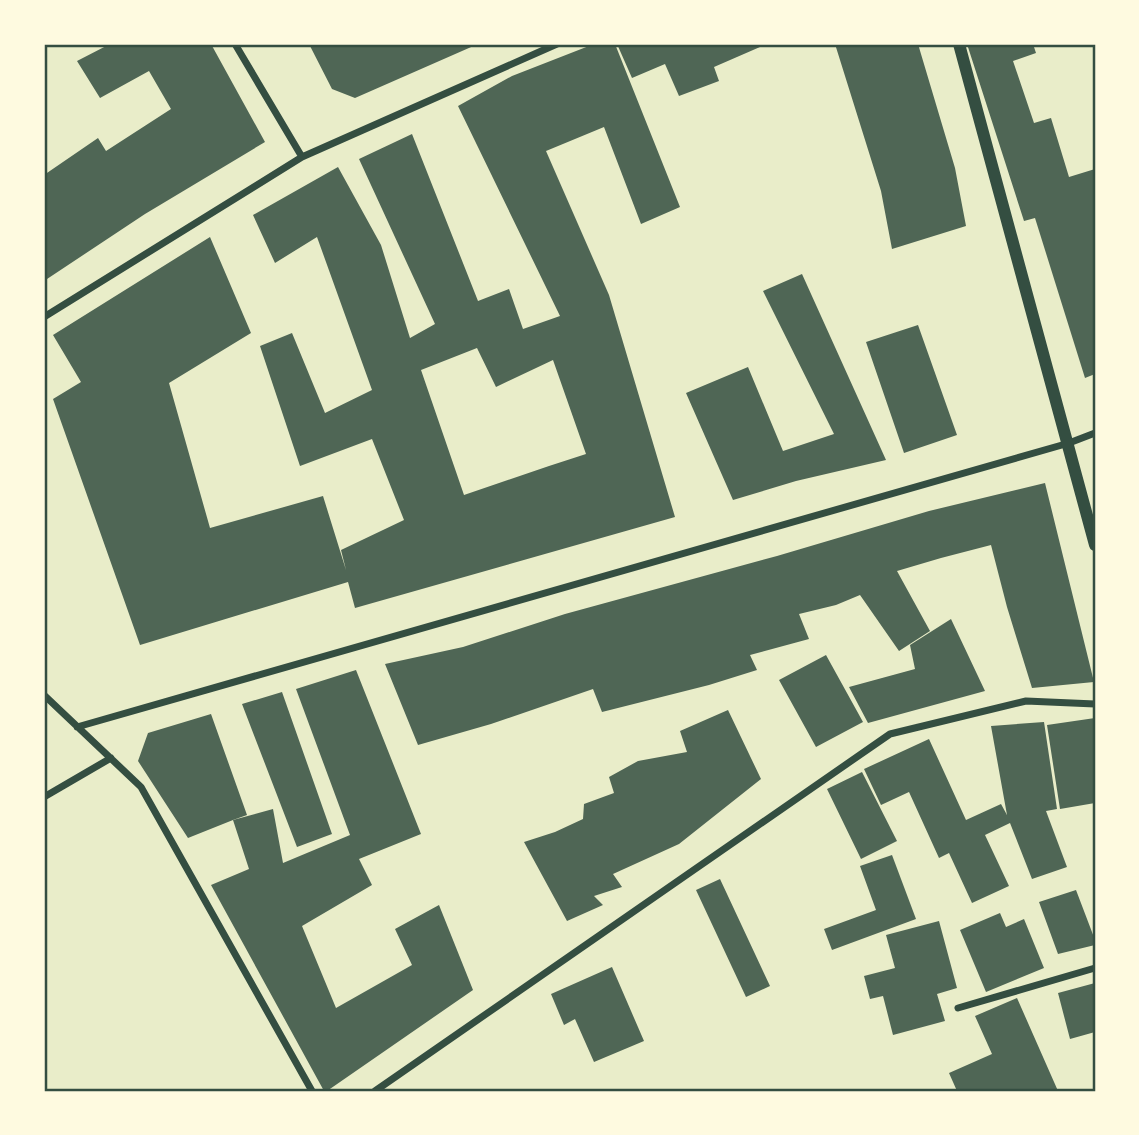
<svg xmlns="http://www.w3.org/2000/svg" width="1139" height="1135" font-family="Inter,sans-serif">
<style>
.building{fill:#4f6655;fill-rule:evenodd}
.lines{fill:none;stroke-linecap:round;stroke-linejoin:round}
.minor{stroke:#344e41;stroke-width:7}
.tertiary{stroke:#344e41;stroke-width:12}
.neatline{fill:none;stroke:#344e41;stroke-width:2.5}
</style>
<rect width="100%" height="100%" fill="#e9edc9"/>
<path class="building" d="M 110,44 L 211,44 L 265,142 L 145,214 L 44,281 L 44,175 L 98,138 L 106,151 L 171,109 L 149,71 L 100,98 L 77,61 Z
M 309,44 L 478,44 L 355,98 L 332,89 Z
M 594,44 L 615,44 L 680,207 L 641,224 L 604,127 L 546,151 L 609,295 L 675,517 L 355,608 L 348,582 L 140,645 L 53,399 L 81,382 L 53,335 L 210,237 L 251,333 L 169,383 L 210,528 L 323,496 L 346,570 L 341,550 L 404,520 L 372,439 L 300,466 L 260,346 L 292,333 L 325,413 L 372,390 L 317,237 L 275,263 L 253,215 L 338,167 L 381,245 L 410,338 L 435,324 L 359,159 L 412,134 L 478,301 L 509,289 L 523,329 L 560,316 L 458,106 L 512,76 ZM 477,348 L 496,387 L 553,360 L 586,454 L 549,466 L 464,495 L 421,370 Z
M 617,44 L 767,44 L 714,67 L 719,81 L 679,96 L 665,64 L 632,78 Z
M 835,44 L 918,44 L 955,168 L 966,226 L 892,249 L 881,191 Z
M 967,44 L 1033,44 L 1036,53 L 1013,61 L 1034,123 L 1051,118 L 1069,177 L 1095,169 L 1095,374 L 1085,378 L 1035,218 L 1024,221 Z
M 802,274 L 886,460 L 796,481 L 733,500 L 686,393 L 748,367 L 783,451 L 834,434 L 763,291 Z
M 918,325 L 957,435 L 904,453 L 866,342 Z
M 1045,483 L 1094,682 L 1032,688 L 1007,607 L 991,545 L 941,558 L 897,571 L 930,631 L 899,651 L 860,595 L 836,605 L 799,614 L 809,639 L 750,655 L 757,670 L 709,685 L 602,712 L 593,689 L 491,724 L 418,745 L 385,664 L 463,647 L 565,614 L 777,556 L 929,511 Z
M 951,619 L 985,691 L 868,723 L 849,687 L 915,669 L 910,645 Z
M 826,655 L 863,722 L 816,747 L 779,680 Z
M 356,670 L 421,834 L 359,859 L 372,885 L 302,926 L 336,1008 L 412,965 L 395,929 L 439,905 L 473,990 L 327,1091 L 324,1091 L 211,885 L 249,869 L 233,820 L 188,838 L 138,761 L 148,733 L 211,714 L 247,815 L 233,820 L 273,809 L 283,863 L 350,835 L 296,689 Z
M 282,692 L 332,834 L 297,847 L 242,704 Z
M 728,710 L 761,779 L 679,844 L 613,874 L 622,887 L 594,896 L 603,905 L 567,921 L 524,842 L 555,832 L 583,819 L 584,804 L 614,793 L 609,777 L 638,761 L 687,752 L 680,731 Z
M 1095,718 L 1095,803 L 1060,809 L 1047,725 Z
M 1044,722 L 1057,809 L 1046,811 L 1067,867 L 1032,879 L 1010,823 L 985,835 L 1009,886 L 972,903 L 949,853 L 939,858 L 909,792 L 881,805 L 864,769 L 929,739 L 966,820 L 1001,804 L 1007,815 L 991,726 Z
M 862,772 L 897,841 L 861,859 L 827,789 Z
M 892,855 L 916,919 L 832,950 L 824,929 L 876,910 L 860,866 Z
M 720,879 L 770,986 L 746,997 L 696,890 Z
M 1076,890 L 1095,940 L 1095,945 L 1058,954 L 1039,902 Z
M 1000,913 L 1006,927 L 1024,919 L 1044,968 L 986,992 L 960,930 Z
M 939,921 L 957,988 L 937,994 L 945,1021 L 893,1035 L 883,996 L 870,999 L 864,976 L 895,968 L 886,935 Z
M 612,967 L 644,1041 L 594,1062 L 575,1019 L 564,1025 L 551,994 Z
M 1095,983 L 1095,1032 L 1070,1039 L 1058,993 Z
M 1017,998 L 1058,1091 L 957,1091 L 949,1073 L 992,1054 L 975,1016 Z"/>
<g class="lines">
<path class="minor" d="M 235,44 L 302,157
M 44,317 L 302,157 L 557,44
M 44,695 L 141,787 L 312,1091
M 77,727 L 1069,443 L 1095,433
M 44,797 L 111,758
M 958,1008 L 1095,968
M 375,1091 L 890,734 L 1026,701 L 1095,704"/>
<path class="tertiary" d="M 959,44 L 1095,545"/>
</g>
<rect width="1139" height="1135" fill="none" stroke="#fefae0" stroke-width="91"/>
<rect x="46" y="46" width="1048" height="1044" class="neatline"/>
</svg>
